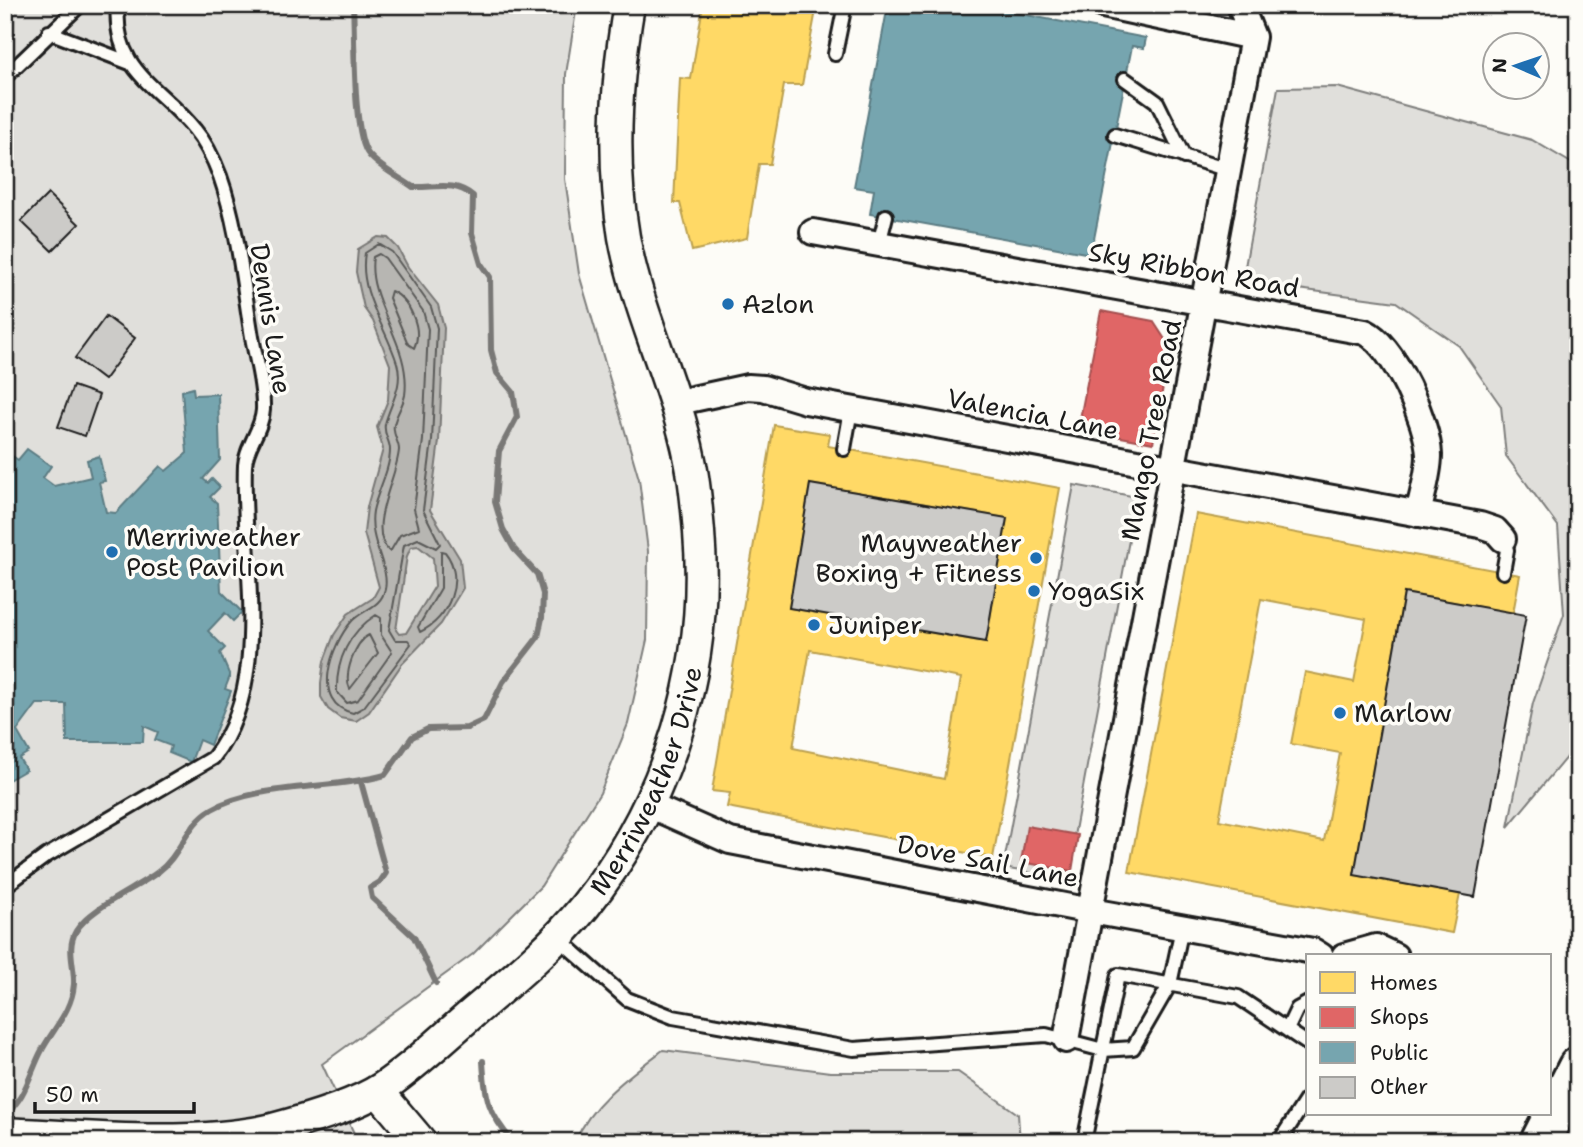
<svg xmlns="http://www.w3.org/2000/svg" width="1583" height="1147" font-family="'Shantell Sans',sans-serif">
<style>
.green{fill:#e0dfdb;stroke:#7e7e7c;stroke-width:2}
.water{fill:#b7b6b2;stroke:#797876;stroke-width:2;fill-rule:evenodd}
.homes{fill:#ffd966;stroke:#bba050;stroke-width:2;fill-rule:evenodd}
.shops{fill:#e06666;stroke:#a55050;stroke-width:2}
.public{fill:#76a5af;stroke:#5b7c83;stroke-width:2}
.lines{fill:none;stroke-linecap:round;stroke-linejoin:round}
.shore{stroke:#5a5a58;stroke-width:2}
.stream{stroke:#797876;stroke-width:6}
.building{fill:#cccbc8;stroke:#1c1c1c;stroke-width:2}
.service-casing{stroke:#1c1c1c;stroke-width:18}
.minor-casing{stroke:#1c1c1c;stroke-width:30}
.tertiary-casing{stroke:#1c1c1c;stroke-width:35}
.motorway-casing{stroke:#1c1c1c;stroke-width:44}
.service{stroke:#fdfcf7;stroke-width:12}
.minor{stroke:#fdfcf7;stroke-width:24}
.tertiary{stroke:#fdfcf7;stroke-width:30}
.motorway{stroke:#fdfcf7;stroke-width:38}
.poi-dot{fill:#1f6fb2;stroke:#fdfcf7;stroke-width:2.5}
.labels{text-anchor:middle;stroke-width:7;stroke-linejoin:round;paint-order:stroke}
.street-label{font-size:26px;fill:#1c1c1c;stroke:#fdfcf7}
.poi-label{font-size:26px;fill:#1c1c1c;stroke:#fdfcf7;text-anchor:start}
</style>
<rect width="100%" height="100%" fill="#fdfcf7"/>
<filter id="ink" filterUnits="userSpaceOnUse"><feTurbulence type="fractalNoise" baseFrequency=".0143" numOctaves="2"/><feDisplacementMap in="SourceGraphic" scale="14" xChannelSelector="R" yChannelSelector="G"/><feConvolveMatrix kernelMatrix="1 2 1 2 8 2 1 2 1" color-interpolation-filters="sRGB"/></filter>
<g filter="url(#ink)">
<path class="green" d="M 5,5 L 577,5 L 566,74 L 565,179 L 579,274 L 639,479 L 648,551 L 647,640 L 628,724 L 600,793 L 541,886 L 473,954 L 322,1064 L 358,1142 L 5,1142 Z
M 1337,87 L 1532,140 L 1578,167 L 1578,743 L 1508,827 L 1533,703 L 1564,614 L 1558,526 L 1506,456 L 1501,406 L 1459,346 L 1396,302 L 1283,287 L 1250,279 L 1244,272 L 1278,88 Z
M 1074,485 L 1137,497 L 1066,879 L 1003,868 Z
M 663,1050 L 830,1072 L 958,1072 L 1018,1114 L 1020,1142 L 575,1142 C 591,1103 630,1075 663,1050 Z"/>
<path class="water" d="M 378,237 L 388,238 L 398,248 L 408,267 L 438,305 L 444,328 L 439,441 L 430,510 L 460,559 L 463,588 L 441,624 L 402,664 L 369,712 L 356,721 L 340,718 L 328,709 L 321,697 L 321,683 L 324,661 L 334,635 L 348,614 L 373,598 L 379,587 L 364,533 L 367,507 L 383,449 L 377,427 L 388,400 L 390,365 L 373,321 L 364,308 L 356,272 L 358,249 ZM 418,546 L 433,558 L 435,586 L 406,633 L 399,634 L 396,630 L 407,556 L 411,547 Z"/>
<path class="homes" d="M 703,5 L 817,5 L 802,85 L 784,85 L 770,164 L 759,164 L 747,238 L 692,251 L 680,203 L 674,203 L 680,78 L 691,79 Z
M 774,425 L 830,434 L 828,446 L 1060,488 L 993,858 L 727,807 L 730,793 L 712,791 ZM 810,484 L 1007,518 L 986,642 L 789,608 ZM 810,650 L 961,678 L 944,779 L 793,748 Z
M 1196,514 L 1520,575 L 1513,613 L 1404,593 L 1354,875 L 1460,894 L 1452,933 L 1129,872 ZM 1261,599 L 1366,619 L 1354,682 L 1305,672 L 1291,744 L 1340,753 L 1324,841 L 1219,820 Z"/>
<path class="shops" d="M 1101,311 L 1153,321 L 1170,347 L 1153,443 L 1078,429 Z
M 1027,826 L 1078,835 L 1072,871 L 1021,862 Z"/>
<path class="public" d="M 888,5 L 974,5 L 1146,38 L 1144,48 L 1132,46 L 1091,254 L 870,214 L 874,190 L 854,187 Z
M 193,388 L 194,395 L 218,394 L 220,460 L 203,479 L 208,483 L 212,479 L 220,487 L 210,497 L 217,503 L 221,591 L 242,612 L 233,621 L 225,613 L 208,631 L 225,648 L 220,653 L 230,676 L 225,689 L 231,691 L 210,745 L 199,740 L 191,762 L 169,753 L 171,746 L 155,740 L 158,732 L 144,726 L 143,742 L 67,742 L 66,704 L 37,704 L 17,731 L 29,752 L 19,758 L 26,770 L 5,782 L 5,451 L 18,460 L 27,449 L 51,466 L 43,478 L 54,486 L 91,477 L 87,460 L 99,456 L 105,481 L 99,482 L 106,512 L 116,513 L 160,466 L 166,471 L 187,453 L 182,391 Z"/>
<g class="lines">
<path class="shore" d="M 379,244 L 392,252 L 431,307 L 437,328 L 432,441 L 423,510 L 440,544 L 436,548 L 418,539 L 404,545 L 389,630 L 395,640 L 408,640 L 411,644 L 364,707 L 353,713 C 310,704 331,644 352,621 C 363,609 381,608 385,589 C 390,567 368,541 373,511 C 377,491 390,471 390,450 C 390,440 383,435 385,424 C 390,404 404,386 397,363 C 386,327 358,292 365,253 Z
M 379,254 L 385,258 L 423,311 L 428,329 L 423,440 L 414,509 L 419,528 L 400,535 L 390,552 C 365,531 397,478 399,450 C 399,441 392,435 394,425 C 396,414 403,406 405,395 C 412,344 366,302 373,257 Z
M 391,291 C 410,299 423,330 414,348 L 408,344 L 389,298 Z
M 441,551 L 445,552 C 466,578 449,619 420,632 L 418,627 L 441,588 Z
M 376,615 L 381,618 L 381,635 L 392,652 L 358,700 L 347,703 L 337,692 C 336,660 349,632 376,615 Z
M 369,635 L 378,653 L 350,689 C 343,675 355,642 369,635 Z"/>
<path class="stream" d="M 361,782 L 386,873 L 380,882 L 370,888 L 372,898 L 414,937 L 436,983
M 483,1061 C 485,1098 488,1113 513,1142
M 5,1114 C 26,1099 30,1072 42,1050 C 54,1028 72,1010 74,984 C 75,966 66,948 76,931 C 90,908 135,889 158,872 C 181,855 186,824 212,809 C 257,783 333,790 385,775 L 412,737 L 428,729 L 467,728 L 484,720 L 503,682 L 538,637 L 542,618 L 543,594 L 537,574 L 514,549 L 503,529 L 495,502 L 499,451 L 517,417 L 513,392 L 497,373 L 491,350 L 490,277 L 481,264 L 472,233 L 473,196 C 454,180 435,188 413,187 C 399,177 380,168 369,155 C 352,137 355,34 353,5"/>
</g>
<path class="building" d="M 48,194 L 79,224 L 52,251 L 21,221 Z
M 106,316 L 135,338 L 104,380 L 75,358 Z
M 73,386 L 99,395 L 85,436 L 58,427 Z
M 810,484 L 1007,518 L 986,642 L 789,608 Z
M 1404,593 L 1526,615 L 1475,897 L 1354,875 Z"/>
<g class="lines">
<defs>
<path id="service" d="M 49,32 L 130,63
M 835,54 L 845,5
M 5,77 L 80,5
M 1125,79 L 1157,102 L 1184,157
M 1115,135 L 1228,170
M 879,244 L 886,216
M 844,449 L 851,410
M 1503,572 L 1507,550 L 1503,539
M 5,886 L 46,856 L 213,758 C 274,680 241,558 245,465 C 246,446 262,430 263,410 C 264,386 256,360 252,337 C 243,284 238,227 220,176 C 214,160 206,143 195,130 C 161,87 112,71 118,5
M 557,937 L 627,999 L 673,1017 L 854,1049 L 1046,1035 L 1103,1050 L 1133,1048 L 1170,984 L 1182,928
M 1287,1030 L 1297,1009 L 1308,1003
M 1084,1142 L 1118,975 L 1238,997 L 1308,1044
M 1279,1142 L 1308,1097"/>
<path id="minor" d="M 1103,5 L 1253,37
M 1240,5 L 1253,37
M 813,232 L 1365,332 C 1394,346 1428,422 1429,455 C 1429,474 1422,495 1418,514
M 674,403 L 748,387 L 763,388 L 806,401 L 1480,525 L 1495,530 L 1503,539
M 649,805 L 730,841 L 1091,911 L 1313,951 L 1321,956
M 1344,956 L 1376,947 L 1395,956
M 1066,1040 L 1253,37"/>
<g id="tertiary">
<path d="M 378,1091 L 421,1142"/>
<path id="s1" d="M 5,1133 C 88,1137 188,1147 269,1130 C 303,1121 353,1107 382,1088 C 415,1066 444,1037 475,1011 C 513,979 553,946 585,906 C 669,800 710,667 699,532 C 697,508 695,483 690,460 C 675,384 638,314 624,237 C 611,161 616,80 629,5"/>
</g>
<path id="motorway" d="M 1541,1140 L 1578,1067"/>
</defs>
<use href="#service" class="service-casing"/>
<use href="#minor" class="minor-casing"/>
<use href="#tertiary" class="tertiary-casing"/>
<use href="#motorway" class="motorway-casing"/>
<use href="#service" class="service"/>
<use href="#minor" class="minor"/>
<use href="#tertiary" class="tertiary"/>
<use href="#motorway" class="motorway"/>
</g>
</g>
<g class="poi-dot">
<circle cx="728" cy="304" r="7"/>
<circle cx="112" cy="552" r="7"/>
<circle cx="1036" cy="558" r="7"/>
<circle cx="1034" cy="591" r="7"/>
<circle cx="814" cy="625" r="7"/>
<circle cx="1340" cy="713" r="7"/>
</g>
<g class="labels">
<g class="street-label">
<text transform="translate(1194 270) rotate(10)" y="9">Sky Ribbon Road</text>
<text transform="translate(271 319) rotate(81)" y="9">Dennis Lane</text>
<text transform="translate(1033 414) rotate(11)" y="9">Valencia Lane</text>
<text transform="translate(1151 430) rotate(-79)" y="9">Mango Tree Road</text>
<text dy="9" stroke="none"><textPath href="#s1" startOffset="800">Merriweather Drive</textPath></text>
<text transform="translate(988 861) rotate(11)" y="9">Dove Sail Lane</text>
</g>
<g class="poi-label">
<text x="742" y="313">Azlon</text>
<text x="126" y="546">Merriweather<tspan x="126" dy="30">Post Pavilion</tspan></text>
<text x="1022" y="552" text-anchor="end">Mayweather<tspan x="1022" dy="30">Boxing + Fitness</tspan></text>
<text x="1048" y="600">YogaSix</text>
<text x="828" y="634">Juniper</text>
<text x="1354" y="722">Marlow</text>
</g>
</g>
<rect width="1583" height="1147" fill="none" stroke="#fdfcf7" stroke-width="28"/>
<rect x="14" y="14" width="1555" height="1119" fill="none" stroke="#1c1c1c" stroke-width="2.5" filter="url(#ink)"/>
<rect x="1306" y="954" width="245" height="161" fill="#fdfcf7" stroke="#a3a29f" stroke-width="2"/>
<rect x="1320" y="972" width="35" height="21" fill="#ffd966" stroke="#a3a29f" stroke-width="2"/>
<text x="1370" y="990" font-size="21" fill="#1c1c1c">Homes</text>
<rect x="1320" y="1007" width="35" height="21" fill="#e06666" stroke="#a3a29f" stroke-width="2"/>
<text x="1370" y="1024" font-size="21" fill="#1c1c1c">Shops</text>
<rect x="1320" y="1042" width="35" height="21" fill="#76a5af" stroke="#a3a29f" stroke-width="2"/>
<text x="1370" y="1060" font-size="21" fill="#1c1c1c">Public</text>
<rect x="1320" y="1077" width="35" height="21" fill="#cccbc8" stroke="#a3a29f" stroke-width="2"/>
<text x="1370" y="1094" font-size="21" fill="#1c1c1c">Other</text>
<g transform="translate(1516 66) rotate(272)"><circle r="33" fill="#fdfcf7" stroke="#a3a29f" stroke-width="2"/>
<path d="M0-5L12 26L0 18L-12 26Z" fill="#1f6fb2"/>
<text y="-10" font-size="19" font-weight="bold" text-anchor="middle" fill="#1c1c1c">N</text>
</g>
<path d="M35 1102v10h159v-10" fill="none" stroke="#1c1c1c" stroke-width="3.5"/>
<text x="46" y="1102" font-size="21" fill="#1c1c1c" stroke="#fdfcf7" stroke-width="5" paint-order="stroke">50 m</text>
</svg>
